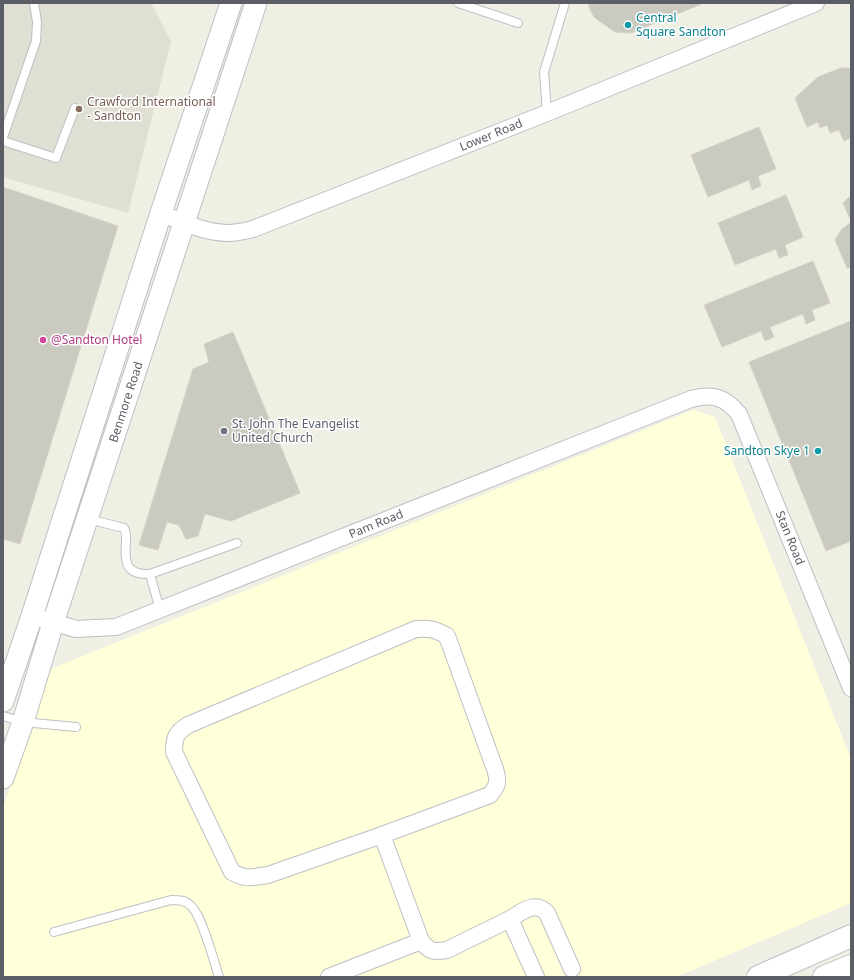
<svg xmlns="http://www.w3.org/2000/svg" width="854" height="980" font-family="'Noto Sans',sans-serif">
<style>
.commercial{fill:#ffffd9}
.education{fill:#e0dfd3}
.building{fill:#cacac1;stroke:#d5d3c2}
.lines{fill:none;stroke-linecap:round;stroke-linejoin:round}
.service-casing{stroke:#bebfc6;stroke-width:10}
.minor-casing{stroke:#bebfc6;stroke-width:18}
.tertiary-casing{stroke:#bebfc6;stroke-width:23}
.secondary-casing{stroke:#bec0c8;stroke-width:24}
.service{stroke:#fff;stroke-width:8}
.minor{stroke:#fff;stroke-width:16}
.tertiary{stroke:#fff;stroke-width:21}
.secondary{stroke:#fff;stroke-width:22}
.culture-dot{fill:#0f9aa8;stroke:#fff;stroke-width:1.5}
.education-dot{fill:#8d6e63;stroke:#fff;stroke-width:1.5}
.hotel-dot{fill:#d1479c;stroke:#fff;stroke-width:1.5}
.worship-dot{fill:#6b7280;stroke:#fff;stroke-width:1.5}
.labels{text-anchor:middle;stroke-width:3;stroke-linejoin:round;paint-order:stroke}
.culture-label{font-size:12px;fill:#0d838f;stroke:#fff;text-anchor:start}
.education-label{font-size:12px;fill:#785e54;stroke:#fff;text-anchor:start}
.street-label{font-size:12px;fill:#5c5e66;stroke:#fff}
.hotel-label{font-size:12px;fill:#b23c85;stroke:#fff;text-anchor:start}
.worship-label{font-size:12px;fill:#5b616d;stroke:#fff;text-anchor:start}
</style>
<rect width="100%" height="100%" fill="#efefe4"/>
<path class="commercial" d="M 693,410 L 715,417 L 851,759 L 851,903 L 676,977 L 3,977 L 3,810 L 43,672 Z"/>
<path class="education" d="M 3,3 L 151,3 L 171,41 L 128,213 L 3,177 Z"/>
<path class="building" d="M 588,3 L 704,3 L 631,33 L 615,32 L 595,18 L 591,12 Z
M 841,68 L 851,68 L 851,138 L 844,141 L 839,130 L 830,133 L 827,125 L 820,128 L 818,122 L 807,127 L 795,98 L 818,77 Z
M 759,127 L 776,169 L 758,176 L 761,186 L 752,190 L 749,180 L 708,197 L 691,155 Z
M 3,187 L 118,226 L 20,544 L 3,539 Z
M 786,195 L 803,237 L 785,245 L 788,255 L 779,258 L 776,249 L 735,265 L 718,223 Z
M 851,195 L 851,221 L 843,203 Z
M 851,222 L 851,267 L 847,268 L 835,240 L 841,230 Z
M 813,261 L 830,303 L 812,310 L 815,320 L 806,324 L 803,314 L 770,327 L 774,337 L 765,341 L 761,331 L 722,347 L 704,305 Z
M 851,321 L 851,541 L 826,551 L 749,362 Z
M 233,332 L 300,493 L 231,521 L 205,514 L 198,536 L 186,539 L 179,525 L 167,522 L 158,550 L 139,545 L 193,369 L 209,362 L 204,344 Z"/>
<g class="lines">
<defs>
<path id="service" d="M 458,3 L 518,23
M 547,113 L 544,72 L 565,3
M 3,137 L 36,41 L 37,22 L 34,3
M 3,141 L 56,158 L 75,108
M 88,519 L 124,528 C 127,533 126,538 126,543 C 124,564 127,575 150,574 L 237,543
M 150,574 L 160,610
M 3,716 L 23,722 L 76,727
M 54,932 L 171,900 C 178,900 186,900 191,906 C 202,916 214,961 219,977"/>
<path id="minor" d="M 161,213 C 182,222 205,233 228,233 C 236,233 245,231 253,229 L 547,113 L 816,3
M 32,616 L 76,629 L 116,627 L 691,399 C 712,393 725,397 739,414 L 851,688
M 382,835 L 268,875 C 253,877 246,880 232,872 L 174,752 C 174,737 176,733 188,725 L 416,629 C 429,628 435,629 447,636 L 495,769 C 499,782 498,785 490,795 L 382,835 L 421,941 C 430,952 433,952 447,950 L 510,919 L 536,977
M 510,919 C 522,912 535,900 547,913 L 572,969
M 329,977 L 421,941"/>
<path id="tertiary" d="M 3,701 L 32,616 L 161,213 L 231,3
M 3,778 L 23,722 L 53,623 L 256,3"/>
<path id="secondary" d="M 758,977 L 851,936
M 824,977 L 851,966"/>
</defs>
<use href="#service" class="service-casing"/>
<use href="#minor" class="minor-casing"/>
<use href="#tertiary" class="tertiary-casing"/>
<use href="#secondary" class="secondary-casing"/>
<use href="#service" class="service"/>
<use href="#minor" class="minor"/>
<use href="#tertiary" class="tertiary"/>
<use href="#secondary" class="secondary"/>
</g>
<g class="culture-dot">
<circle cx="628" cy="25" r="4"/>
<circle cx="818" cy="451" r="4"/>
</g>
<circle class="education-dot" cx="79" cy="109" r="4"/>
<circle class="hotel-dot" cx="43" cy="340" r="4"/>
<circle class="worship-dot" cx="224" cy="431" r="4"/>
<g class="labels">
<g class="culture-label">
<text x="636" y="22">Central<tspan x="636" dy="14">Square Sandton</tspan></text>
<text x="810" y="455" text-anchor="end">Sandton Skye 1</text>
</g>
<g class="education-label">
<text x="87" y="106">Crawford International<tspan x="87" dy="14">- Sandton</tspan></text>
</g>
<g class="street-label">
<text transform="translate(491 135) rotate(-22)" y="4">Lower Road</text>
<text transform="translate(126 402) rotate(-72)" y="4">Benmore Road</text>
<text transform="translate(376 524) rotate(-22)" y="4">Pam Road</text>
<text transform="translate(790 538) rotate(68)" y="4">Stan Road</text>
</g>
<g class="hotel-label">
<text x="51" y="344">@Sandton Hotel</text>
</g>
<g class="worship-label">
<text x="232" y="428">St. John The Evangelist<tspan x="232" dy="14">United Church</tspan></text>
</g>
</g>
<rect width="854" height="980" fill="none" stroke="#5c5e66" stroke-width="8"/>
</svg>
